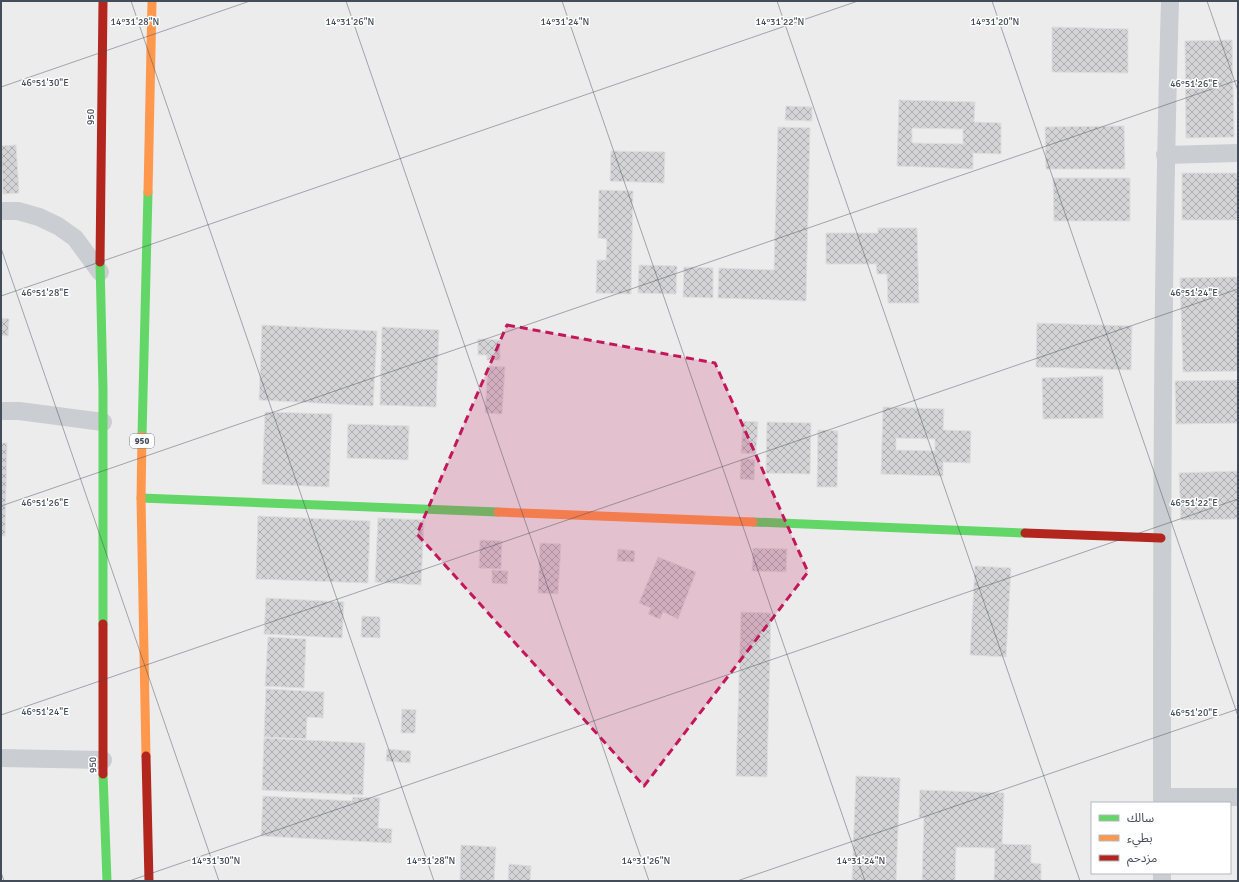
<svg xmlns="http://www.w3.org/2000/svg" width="1239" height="882" font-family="Signika,'Noto Sans Arabic',sans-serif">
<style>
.building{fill:url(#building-cross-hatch);stroke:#dededf;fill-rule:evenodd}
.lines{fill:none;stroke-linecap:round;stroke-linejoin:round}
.street{stroke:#cacdd1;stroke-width:18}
.fast{stroke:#63d668;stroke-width:9}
.slow{stroke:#ff974d;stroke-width:9}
.jam{stroke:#b3261e;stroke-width:9}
.marked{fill:#c2185b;fill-opacity:0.2;stroke:#c2185b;stroke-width:3;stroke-dasharray:8 5;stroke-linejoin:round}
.ticks{fill:none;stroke:#434c59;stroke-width:1;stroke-opacity:0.45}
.labels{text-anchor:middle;stroke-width:3;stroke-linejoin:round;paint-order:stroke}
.shield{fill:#fff;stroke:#7b828b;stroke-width:1}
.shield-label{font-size:9px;font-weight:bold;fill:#434c59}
.street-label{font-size:10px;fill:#434c59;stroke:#fff}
.ticks-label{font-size:10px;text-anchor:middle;fill:#434c59;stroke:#fff;stroke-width:3;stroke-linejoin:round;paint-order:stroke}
</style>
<defs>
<pattern id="building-cross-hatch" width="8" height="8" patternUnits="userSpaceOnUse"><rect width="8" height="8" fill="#d4d4d7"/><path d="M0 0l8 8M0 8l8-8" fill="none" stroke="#aeaeb1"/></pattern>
</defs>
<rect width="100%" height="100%" fill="#edecec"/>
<path class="building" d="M 1052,27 L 1128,29 L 1128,73 L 1052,72 Z
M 1232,40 L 1234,137 L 1186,138 L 1185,41 Z
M 899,100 L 975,102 L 974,122 L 1001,123 L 1001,154 L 973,153 L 973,169 L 897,166 ZM 912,128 L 963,129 L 963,144 L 912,143 Z
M 786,106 L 812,107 L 812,121 L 785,120 Z
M 1124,126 L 1125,169 L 1046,169 L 1045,127 Z
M 778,127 L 810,128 L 806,301 L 718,298 L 719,268 L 774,270 Z
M 16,145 L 19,193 L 3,194 L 1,146 Z
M 611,151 L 665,152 L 664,183 L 610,181 Z
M 1182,173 L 1238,173 L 1238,220 L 1182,220 Z
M 1053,178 L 1130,178 L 1130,221 L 1054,221 Z
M 599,190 L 633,191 L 631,294 L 596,293 L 597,260 L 606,260 L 607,239 L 598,238 Z
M 878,228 L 917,228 L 919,303 L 888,303 L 887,274 L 877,274 L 876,264 L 826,264 L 826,233 L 878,233 Z
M 639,265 L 677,266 L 676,294 L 638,293 Z
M 684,267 L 713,268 L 713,298 L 683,297 Z
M 1238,277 L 1238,371 L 1183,372 L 1180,278 Z
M 1,318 L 9,319 L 8,336 L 1,335 Z
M 1037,323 L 1132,326 L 1131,370 L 1036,367 Z
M 262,325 L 377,331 L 373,406 L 259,400 Z
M 382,327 L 439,330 L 436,407 L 380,405 Z
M 478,339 L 500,340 L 500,360 L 487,360 L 487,355 L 478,355 Z
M 488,366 L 505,367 L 502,414 L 485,413 Z
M 1103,376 L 1103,418 L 1043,419 L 1042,378 Z
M 1238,380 L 1238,423 L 1176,424 L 1175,381 Z
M 883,407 L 944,409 L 943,430 L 971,431 L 970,463 L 943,462 L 943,476 L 881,474 ZM 896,438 L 935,439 L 935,451 L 896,450 Z
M 265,412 L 332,414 L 329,487 L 262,484 Z
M 743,421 L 758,422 L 756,454 L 741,453 Z
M 767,422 L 811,423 L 810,474 L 766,473 Z
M 348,424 L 409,426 L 408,460 L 347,458 Z
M 818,430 L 838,431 L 837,487 L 817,487 Z
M 1,443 L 7,443 L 5,536 L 1,536 Z
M 741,459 L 755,459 L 754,480 L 740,479 Z
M 1238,471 L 1238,519 L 1181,520 L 1179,473 Z
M 258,516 L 370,521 L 368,583 L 256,579 Z
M 378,518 L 424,520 L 421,585 L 375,582 Z
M 480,540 L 502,541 L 501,569 L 479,568 Z
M 540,543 L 561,544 L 558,594 L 538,593 Z
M 753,548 L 787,549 L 786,572 L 752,571 Z
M 618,549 L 635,551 L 634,562 L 617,561 Z
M 658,557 L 696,572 L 678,619 L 663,612 L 660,619 L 648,614 L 651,608 L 639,603 Z
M 975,566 L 1011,568 L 1006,657 L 970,655 Z
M 492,570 L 508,571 L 507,584 L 492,583 Z
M 266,598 L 344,602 L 342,638 L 264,634 Z
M 741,612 L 771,613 L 767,777 L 736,776 Z
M 362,616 L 380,617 L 380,638 L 361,637 Z
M 268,637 L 306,639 L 304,688 L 265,686 Z
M 266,689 L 324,692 L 323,718 L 307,717 L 306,739 L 264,737 Z
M 402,709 L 416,710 L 415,733 L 401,733 Z
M 264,738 L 365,743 L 363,795 L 262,790 Z
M 387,749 L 411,751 L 410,763 L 386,761 Z
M 856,776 L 900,778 L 896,881 L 852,881 Z
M 920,790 L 1004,793 L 1002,844 L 1031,845 L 1031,863 L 1041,864 L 1041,881 L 994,881 L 995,848 L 956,847 L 955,881 L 922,881 L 924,818 L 919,817 Z
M 263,796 L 352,801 L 353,797 L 380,798 L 378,828 L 392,829 L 391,843 L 261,836 Z
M 461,845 L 496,847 L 494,881 L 460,881 Z
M 509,864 L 531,866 L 530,881 L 508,881 Z"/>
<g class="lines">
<path class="street" d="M 1165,155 L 1238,153
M 1,211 L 18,211 L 39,217 L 58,226 L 75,238 L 100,272
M 1,411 L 19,411 L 103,422
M 1,758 L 103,760
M 1162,797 L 1238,797
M 1162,803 C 1162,536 1162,268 1170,1
M 1162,881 L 1162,873"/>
<path class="fast" d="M 100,262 L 103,390 L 103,624
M 142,436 L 148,192
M 141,498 L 498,512
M 753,522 L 1025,533
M 103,774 L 107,881"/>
<path class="slow" d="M 148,192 L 152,1
M 142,436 L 141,498 L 146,756
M 498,512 L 753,522"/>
<path class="jam" d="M 100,262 L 103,1
M 1025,533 L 1161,538
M 103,624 L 103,774
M 146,756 L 149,881"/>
</g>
<path class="marked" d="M 507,325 L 715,363 L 808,572 L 644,786 L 417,534 Z"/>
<path class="ticks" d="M 131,1 L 434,881M 346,1 L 649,881M 562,1 L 865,881M 777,1 L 1080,881M 992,1 L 1238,716M 1207,1 L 1238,91M 1,87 L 250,1M 1,248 L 219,881M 1,296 L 858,1M 1,506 L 1238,80M 1,715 L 1238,289M 1,872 L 4,881M 129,881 L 1238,499M 737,881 L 1238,709"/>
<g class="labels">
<rect class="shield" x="130" y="434" width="24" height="14" rx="3"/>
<g class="shield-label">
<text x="142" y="444">950</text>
</g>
<g class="street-label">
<text transform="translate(90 117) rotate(-90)" y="4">950</text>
<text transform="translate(92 765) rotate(-91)" y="4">950</text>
</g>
</g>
<g class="ticks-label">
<text x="995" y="25">14°31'20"N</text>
<text x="135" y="25">14°31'28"N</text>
<text x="350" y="25">14°31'26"N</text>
<text x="565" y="25">14°31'24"N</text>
<text x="780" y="25">14°31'22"N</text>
<text x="45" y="86">46°51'30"E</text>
<text x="1194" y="87">46°51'26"E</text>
<text x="45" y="296">46°51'28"E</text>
<text x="1194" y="296">46°51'24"E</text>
<text x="45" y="506">46°51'26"E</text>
<text x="1194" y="506">46°51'22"E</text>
<text x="45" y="715">46°51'24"E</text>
<text x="1194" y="716">46°51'20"E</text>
<text x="216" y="864">14°31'30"N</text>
<text x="431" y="864">14°31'28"N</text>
<text x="646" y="864">14°31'26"N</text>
<text x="861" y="864">14°31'24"N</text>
</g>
<rect width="1239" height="882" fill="none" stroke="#434c59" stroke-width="4"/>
<rect x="1091" y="802" width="140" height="72" fill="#ffffff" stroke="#b4b7bd"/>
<rect x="1099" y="815" width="20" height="6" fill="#63d668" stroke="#b4b7bd"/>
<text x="1127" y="822" font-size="12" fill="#434c59">سالك</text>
<rect x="1099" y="835" width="20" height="6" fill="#ff974d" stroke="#b4b7bd"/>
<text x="1127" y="842" font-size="12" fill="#434c59">بطيء</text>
<rect x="1099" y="855" width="20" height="6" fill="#b3261e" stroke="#b4b7bd"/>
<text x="1127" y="862" font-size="12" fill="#434c59">مزدحم</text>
</svg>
